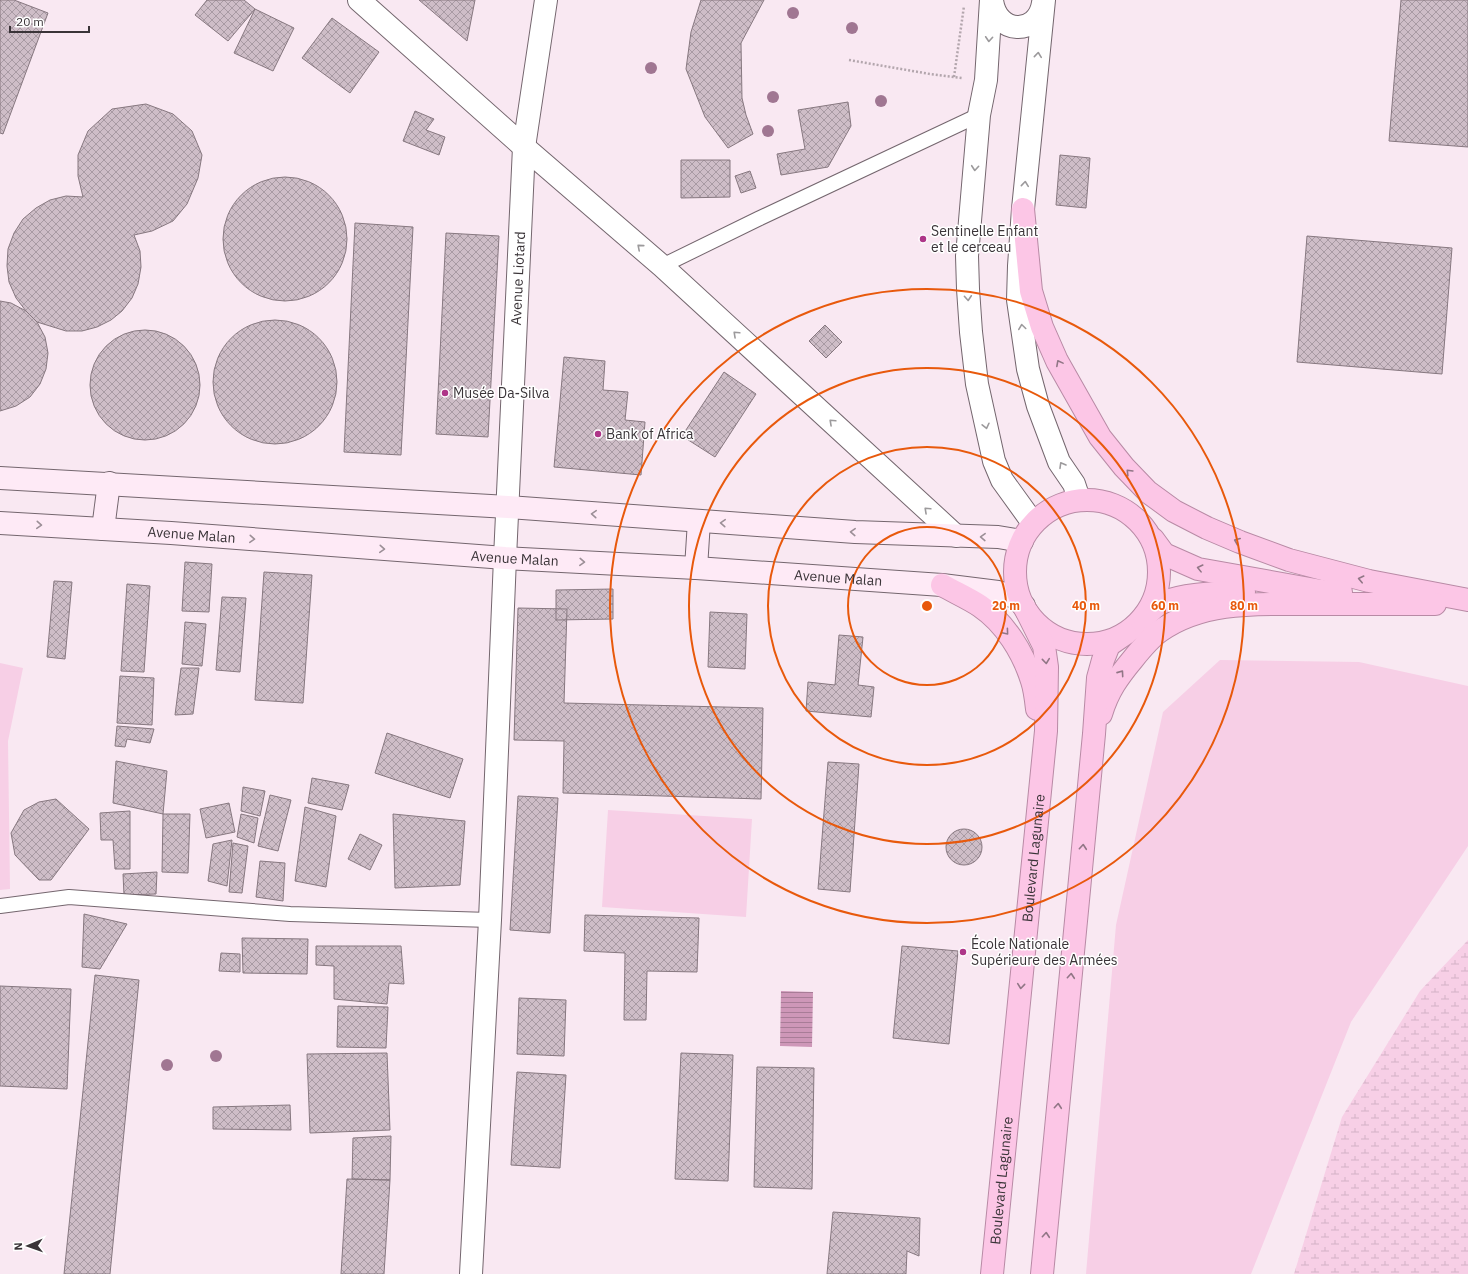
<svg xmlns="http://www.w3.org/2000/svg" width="1468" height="1274" font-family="'IBM Plex Sans',sans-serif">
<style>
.grass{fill:#f7cfe6}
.wetland{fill:url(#wetland-marsh)}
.water{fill:url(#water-rules)}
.building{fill:url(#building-cross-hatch);stroke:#877880}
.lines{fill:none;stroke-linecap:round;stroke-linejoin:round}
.service-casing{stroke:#74666e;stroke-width:16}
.minor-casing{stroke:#74666e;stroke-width:24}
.tertiary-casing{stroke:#74666e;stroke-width:24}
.secondary-casing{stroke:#74666e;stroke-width:24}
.trunk-casing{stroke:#b88aa5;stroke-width:24}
.path{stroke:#b3a6ad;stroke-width:2.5;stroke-dasharray:2 2;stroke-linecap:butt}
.service{stroke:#fff;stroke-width:14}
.minor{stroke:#fff;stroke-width:22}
.tertiary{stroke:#fff;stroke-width:22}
.secondary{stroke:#feeaf6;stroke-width:22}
.trunk{stroke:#fcc6e6;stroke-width:22}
.tree{fill:#a07692}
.oneway{stroke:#9c9a9c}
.oneway2{stroke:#917686}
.oneway3{stroke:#9c8f97}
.ring{fill:none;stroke:#e8590c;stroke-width:2}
.poi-dot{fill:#ae3588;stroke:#fff;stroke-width:1.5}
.labels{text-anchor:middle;stroke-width:3;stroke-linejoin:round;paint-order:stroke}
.poi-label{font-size:14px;fill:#3a3438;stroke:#fff;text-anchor:start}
.street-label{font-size:14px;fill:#3a3438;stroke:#fff}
.centre{fill:#e8590c;stroke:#fff;stroke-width:2}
.ring-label{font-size:12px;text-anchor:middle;font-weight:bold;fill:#e8590c;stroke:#fff;stroke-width:3;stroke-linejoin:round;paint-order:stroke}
</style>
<defs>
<pattern id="wetland-marsh" width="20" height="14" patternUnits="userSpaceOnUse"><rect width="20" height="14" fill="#f7cfe6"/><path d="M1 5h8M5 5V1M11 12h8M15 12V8" fill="none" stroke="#d4b2c6"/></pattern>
<pattern id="water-rules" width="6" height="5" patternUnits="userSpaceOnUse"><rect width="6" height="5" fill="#ce97b8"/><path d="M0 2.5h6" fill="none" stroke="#a87c97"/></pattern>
<pattern id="building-cross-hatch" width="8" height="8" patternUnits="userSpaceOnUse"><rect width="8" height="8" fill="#cebdc7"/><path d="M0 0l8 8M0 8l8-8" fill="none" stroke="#a89aa3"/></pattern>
</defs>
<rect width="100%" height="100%" fill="#f9e8f2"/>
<path class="grass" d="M 1220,660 L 1359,662 L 1468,686 L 1468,846 L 1351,1022 L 1251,1274 L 1086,1274 L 1116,925 L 1163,712 Z
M 0,663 L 23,668 L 8,741 L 10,889 L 0,890 Z
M 608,810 L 752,819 L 746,917 L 602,907 Z"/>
<path class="wetland" d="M 1468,940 L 1468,1274 L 1294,1274 L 1342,1117 L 1420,991 Z"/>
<path class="water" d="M 781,991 L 813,992 L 812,1047 L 780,1046 Z"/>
<path class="building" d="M 0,0 L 14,0 L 48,13 L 3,134 L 0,133 Z
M 207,0 L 244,0 L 255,9 L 228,41 L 195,15 Z
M 419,0 L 475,0 L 467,41 Z
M 701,0 L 764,0 L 741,43 L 742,98 L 746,115 L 753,134 L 728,148 L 705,117 L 686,69 L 691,32 Z
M 1401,0 L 1468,0 L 1468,147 L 1389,141 Z
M 255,9 L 294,28 L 273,71 L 234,53 Z
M 332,18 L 379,52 L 350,93 L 302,58 Z
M 848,102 L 851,126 L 828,167 L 781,175 L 777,154 L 805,149 L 798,110 Z
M 146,104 L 173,114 L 192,131 L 202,155 L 198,178 L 187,204 L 173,221 L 152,231 L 134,235 L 140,251 L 141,267 L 138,284 L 132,298 L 122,311 L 111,320 L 97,327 L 82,331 L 66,331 L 37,322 L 26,311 L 16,298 L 9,282 L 7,266 L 8,249 L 14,233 L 23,219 L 36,208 L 50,200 L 66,196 L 83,197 L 78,176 L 78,155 L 88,131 L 112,109 Z
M 415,111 L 434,119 L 426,130 L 445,137 L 439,155 L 403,141 Z
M 1060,155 L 1090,158 L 1086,208 L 1056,205 Z
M 681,160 L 730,160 L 730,197 L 681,198 Z
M 750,171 L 756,188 L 741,193 L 735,176 Z
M223 239a62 62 0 1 1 124 0a62 62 0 1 1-124 0Z
M 355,223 L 413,227 L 401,455 L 344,452 Z
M 446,233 L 499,236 L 488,437 L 436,434 Z
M 1307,236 L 1452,248 L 1442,374 L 1297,362 Z
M 0,301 L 11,303 L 26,311 L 37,322 L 45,337 L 48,353 L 46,369 L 40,384 L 30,397 L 16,406 L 0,411 Z
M213 382a62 62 0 1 1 124 0a62 62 0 1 1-124 0Z
M 825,325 L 842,342 L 826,358 L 809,341 Z
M90 385a55 55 0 1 1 110 0a55 55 0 1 1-110 0Z
M 564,357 L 605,361 L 603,390 L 628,392 L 625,420 L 645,422 L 641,475 L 554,467 Z
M 724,372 L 756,394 L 715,457 L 682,436 Z
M 185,562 L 212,564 L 209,612 L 182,611 Z
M 264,572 L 312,575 L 303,703 L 255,700 Z
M 54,581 L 72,582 L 65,659 L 47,657 Z
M 127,584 L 150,586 L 144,672 L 121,671 Z
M 613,589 L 613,619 L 556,620 L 556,590 Z
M 222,597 L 246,598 L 240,672 L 216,670 Z
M 518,608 L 567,609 L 564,703 L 763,708 L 761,799 L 563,793 L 564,741 L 514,740 Z
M 710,612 L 747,614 L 745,669 L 708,667 Z
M 185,622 L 206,624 L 202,666 L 182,664 Z
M 839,635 L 863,637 L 858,685 L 874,687 L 871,717 L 806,711 L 808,682 L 835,685 Z
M 181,668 L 199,668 L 193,714 L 175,715 Z
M 120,676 L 154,678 L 152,725 L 117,723 Z
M 117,726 L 154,729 L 150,743 L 127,739 L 125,747 L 115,746 Z
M 387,733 L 463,759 L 450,798 L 375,773 Z
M 116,761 L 167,771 L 163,814 L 113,803 Z
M 828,762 L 859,764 L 850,892 L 818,889 Z
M 312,778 L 349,785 L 342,810 L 308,803 Z
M 243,787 L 265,791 L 260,816 L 241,811 Z
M 270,795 L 291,800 L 278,851 L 258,846 Z
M 518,796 L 558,798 L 550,933 L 510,930 Z
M 56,799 L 89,829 L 51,880 L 39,880 L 15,855 L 11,833 L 24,810 L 39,802 Z
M 229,803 L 235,832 L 206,838 L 200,809 Z
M 305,807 L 336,816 L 326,887 L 295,881 Z
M 130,811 L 130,869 L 115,869 L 113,840 L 101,840 L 100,813 Z
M 163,814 L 190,814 L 188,873 L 162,872 Z
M 241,814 L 258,818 L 254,843 L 237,837 Z
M 393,814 L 465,821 L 460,885 L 395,888 Z
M946 847a18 18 0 1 1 36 0a18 18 0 1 1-36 0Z
M 360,834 L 382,845 L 370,870 L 348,859 Z
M 232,840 L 227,886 L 208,881 L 213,844 Z
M 233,843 L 248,846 L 242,893 L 229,892 Z
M 260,861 L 285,863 L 283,901 L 256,897 Z
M 157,872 L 156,894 L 124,895 L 123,874 Z
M 84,914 L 127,924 L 100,969 L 82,967 Z
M 585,915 L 699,918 L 697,972 L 647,971 L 646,1020 L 624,1020 L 625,953 L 584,951 Z
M 242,938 L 308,939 L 307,974 L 243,973 Z
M 316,946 L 401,946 L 404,984 L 389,983 L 387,1004 L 334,999 L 334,966 L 316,965 Z
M 902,946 L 958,951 L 949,1044 L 893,1038 Z
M 221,953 L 240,954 L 240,972 L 219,971 Z
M 95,975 L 139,980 L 110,1274 L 64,1274 Z
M 0,986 L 71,989 L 67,1089 L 0,1086 Z
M 519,998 L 566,1000 L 564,1056 L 517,1054 Z
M 338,1006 L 388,1007 L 386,1048 L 337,1047 Z
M 387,1053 L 390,1130 L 310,1133 L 307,1054 Z
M 681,1053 L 733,1055 L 728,1181 L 675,1179 Z
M 757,1067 L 814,1068 L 812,1189 L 754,1187 Z
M 517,1072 L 566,1075 L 560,1168 L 511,1165 Z
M 290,1105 L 291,1130 L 213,1129 L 213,1107 Z
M 391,1136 L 390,1180 L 352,1179 L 353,1138 Z
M 347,1179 L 390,1180 L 384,1274 L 341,1274 Z
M 833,1212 L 920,1218 L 919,1256 L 907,1251 L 906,1274 L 827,1274 Z"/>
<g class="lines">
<defs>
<path id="service" d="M 662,266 L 758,219 L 979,115
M 0,906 L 69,897 L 290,914 L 490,920"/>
<path id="minor" d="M 359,0 L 524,147 L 662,266 L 956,536
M 471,1274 L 490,920 L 505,558"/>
<g id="tertiary">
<path d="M 991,0 L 986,80 L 979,115 L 967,256 L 968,289 L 971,332 L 977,384 L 994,461 L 1002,480 L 1033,523"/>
<path d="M 992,0 C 996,35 1038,36 1043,3"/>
<path d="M 1044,0 L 1023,209 L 1019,266 L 1018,300 L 1028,369 L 1038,406 L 1059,462 L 1074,484 L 1079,499"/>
<path id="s1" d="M 505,558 L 524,147 L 546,0"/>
</g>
<g id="secondary">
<path d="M 0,478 L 508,507 L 855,532 L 998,537 L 1022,541"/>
<path id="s2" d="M 0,523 L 171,533 L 505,558 L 696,568 L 942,585 L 998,592 L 1015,597 L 1024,606"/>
<path d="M 103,529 L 109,483"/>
<path d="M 696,568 L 699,521"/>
</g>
<g id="trunk">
<path d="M 1023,209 L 1031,291 L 1042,327 L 1057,361 L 1100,437 L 1124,467 L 1148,492 L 1174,511 L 1207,528 L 1240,542 L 1289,560 L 1369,581 L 1468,600"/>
<circle cx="1087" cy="572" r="72"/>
<path d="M 1153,539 L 1164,554 L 1198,569 L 1321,591 L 1341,592"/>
<path d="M 942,585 C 954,592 968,598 980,606 C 1005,623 1023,652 1032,681 C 1035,690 1036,700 1037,709"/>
<path d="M 1144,617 C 1149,613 1155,606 1161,603 C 1185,593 1218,593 1244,592"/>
<path d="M 1101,714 C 1108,691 1118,677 1133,659 C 1141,649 1150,638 1160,631 C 1204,600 1260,604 1310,604 C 1352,604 1394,604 1435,604"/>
<path id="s3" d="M 992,1274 L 1046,731 L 1047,667 L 1044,646 L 1027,612"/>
<path d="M 1042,1274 L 1094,734 L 1098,678 L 1103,660 L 1109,645 L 1125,634"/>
</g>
</defs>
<use href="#service" class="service-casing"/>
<use href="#minor" class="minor-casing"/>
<use href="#tertiary" class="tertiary-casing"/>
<use href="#secondary" class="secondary-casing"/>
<use href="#trunk" class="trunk-casing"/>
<path class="path" d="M 849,60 L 930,74 L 962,78
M 954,77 L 964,6"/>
<use href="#service" class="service"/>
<use href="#minor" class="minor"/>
<use href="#tertiary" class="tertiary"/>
<use href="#secondary" class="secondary"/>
<use href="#trunk" class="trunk"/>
</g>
<g class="tree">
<circle cx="793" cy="13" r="6"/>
<circle cx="852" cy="28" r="6"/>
<circle cx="651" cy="68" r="6"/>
<circle cx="773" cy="97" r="6"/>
<circle cx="881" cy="101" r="6"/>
<circle cx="768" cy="131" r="6"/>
<circle cx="216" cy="1056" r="6"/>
<circle cx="167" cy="1065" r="6"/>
</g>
<defs><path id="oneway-chevron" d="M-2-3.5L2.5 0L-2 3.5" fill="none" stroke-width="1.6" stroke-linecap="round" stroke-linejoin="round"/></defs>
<g class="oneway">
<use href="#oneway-chevron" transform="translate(989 39) rotate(94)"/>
<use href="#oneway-chevron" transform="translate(1038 55) rotate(-84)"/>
<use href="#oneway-chevron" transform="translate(975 168) rotate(95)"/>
<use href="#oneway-chevron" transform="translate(1025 184) rotate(-84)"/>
<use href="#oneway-chevron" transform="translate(640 247) rotate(-139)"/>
<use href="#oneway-chevron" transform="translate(968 298) rotate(86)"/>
<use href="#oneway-chevron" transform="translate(1022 327) rotate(-98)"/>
<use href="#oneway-chevron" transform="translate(736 334) rotate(-137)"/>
<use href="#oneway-chevron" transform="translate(832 422) rotate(-137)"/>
<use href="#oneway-chevron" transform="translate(986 426) rotate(77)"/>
<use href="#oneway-chevron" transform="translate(1062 465) rotate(-120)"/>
<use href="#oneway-chevron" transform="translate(927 510) rotate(-137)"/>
</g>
<g class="oneway2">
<use href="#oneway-chevron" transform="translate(1059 363) rotate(-118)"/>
<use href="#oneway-chevron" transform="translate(1129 472) rotate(-134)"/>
<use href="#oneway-chevron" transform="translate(1237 541) rotate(-158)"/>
<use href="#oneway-chevron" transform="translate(1200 568) rotate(-166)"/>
<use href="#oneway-chevron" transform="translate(1361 579) rotate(-167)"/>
<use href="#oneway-chevron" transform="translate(1006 632) rotate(50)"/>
<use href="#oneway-chevron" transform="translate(1046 661) rotate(84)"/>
<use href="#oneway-chevron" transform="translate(1121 673) rotate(-55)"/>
<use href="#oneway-chevron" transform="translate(1083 847) rotate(-85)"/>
<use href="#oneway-chevron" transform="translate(1071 976) rotate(-85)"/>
<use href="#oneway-chevron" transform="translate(1021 986) rotate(96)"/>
<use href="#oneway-chevron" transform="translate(1058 1106) rotate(-85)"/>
<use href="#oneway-chevron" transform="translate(1046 1235) rotate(-85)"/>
</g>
<g class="oneway3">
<use href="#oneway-chevron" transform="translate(594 514) rotate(-176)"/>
<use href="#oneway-chevron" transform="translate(723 523) rotate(-176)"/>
<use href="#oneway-chevron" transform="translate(39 525) rotate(4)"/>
<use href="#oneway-chevron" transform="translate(853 532) rotate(-177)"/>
<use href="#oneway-chevron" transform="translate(983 537) rotate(-178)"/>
<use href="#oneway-chevron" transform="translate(252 539) rotate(4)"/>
<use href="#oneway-chevron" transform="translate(382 549) rotate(4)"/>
<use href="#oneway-chevron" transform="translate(582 562) rotate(3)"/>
</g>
<g class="ring">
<circle cx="927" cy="606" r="79"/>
<circle cx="927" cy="606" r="159"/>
<circle cx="927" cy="606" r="238"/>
<circle cx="927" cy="606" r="317"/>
</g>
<g class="poi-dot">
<circle cx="923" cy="239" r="4"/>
<circle cx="445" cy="393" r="4"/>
<circle cx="598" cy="434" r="4"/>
<circle cx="963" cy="952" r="4"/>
</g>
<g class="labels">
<g class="poi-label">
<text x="931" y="236">Sentinelle Enfant<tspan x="931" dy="16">et le cerceau</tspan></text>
<text x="453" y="398">Musée Da-Silva</text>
<text x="606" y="439">Bank of Africa</text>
<text x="971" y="949">École Nationale<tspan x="971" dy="16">Supérieure des Armées</tspan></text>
</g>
<g class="street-label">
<text dy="5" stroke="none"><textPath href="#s1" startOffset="280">Avenue Liotard</textPath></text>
<text dy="5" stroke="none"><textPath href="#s2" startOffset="192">Avenue Malan</textPath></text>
<text dy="5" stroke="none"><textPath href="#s2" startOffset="516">Avenue Malan</textPath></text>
<text dy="5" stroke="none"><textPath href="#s2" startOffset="840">Avenue Malan</textPath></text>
<text dy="5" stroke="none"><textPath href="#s3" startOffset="418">Boulevard Lagunaire</textPath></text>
<text dy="5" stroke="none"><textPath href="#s3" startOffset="94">Boulevard Lagunaire</textPath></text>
</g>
</g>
<circle cx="927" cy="606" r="6" class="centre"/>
<g class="ring-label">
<text x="1006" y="610">20 m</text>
<text x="1086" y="610">40 m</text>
<text x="1165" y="610">60 m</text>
<text x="1244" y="610">80 m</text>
</g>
<g transform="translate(28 1246) rotate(268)" stroke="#ffffff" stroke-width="3" paint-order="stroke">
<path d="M0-3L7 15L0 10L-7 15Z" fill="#3a3438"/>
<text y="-6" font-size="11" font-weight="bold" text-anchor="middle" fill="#3a3438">N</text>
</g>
<path d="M10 26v6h79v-6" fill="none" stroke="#3a3438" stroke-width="2"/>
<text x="16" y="26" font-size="12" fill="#3a3438" stroke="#ffffff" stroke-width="3" paint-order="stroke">20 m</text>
</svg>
